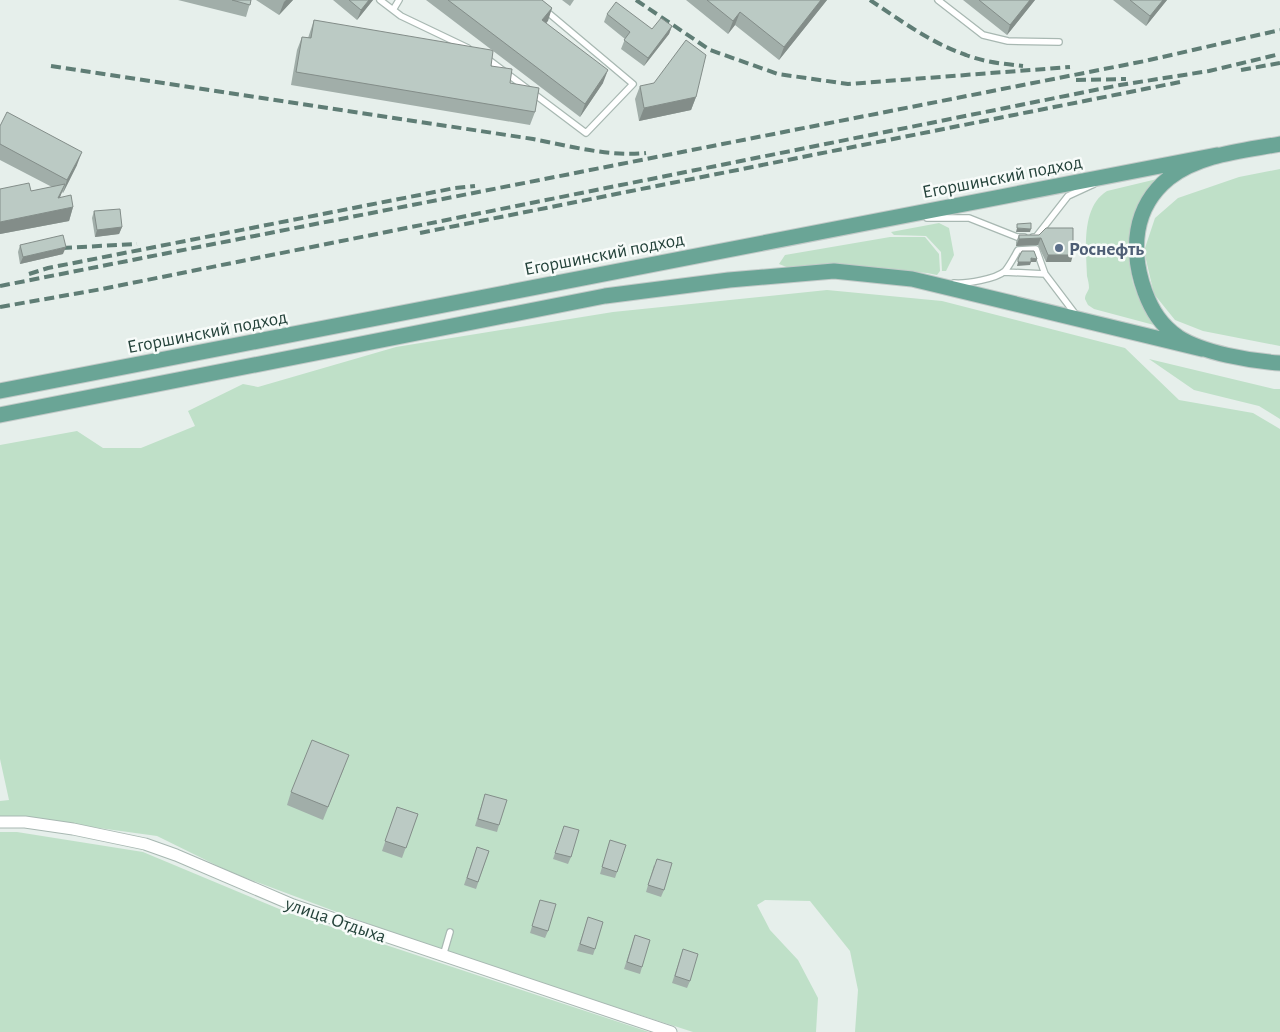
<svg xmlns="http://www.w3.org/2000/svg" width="1280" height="1032" font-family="'Alegreya Sans',sans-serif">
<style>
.green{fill:#bfe0c8}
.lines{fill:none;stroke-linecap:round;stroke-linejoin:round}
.service-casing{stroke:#a8b8b2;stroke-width:8}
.minor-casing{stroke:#a8b8b2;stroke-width:13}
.primary-casing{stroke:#c2cac8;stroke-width:17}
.service{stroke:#fff;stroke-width:5.5}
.minor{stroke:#fff;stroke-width:11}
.primary{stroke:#6aa596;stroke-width:15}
.rail{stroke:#5f7d75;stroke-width:4;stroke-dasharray:10 5;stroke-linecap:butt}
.wall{fill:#a1aea9}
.shaded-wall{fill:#838d89}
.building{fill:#bbcac4;stroke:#838d89}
.service-dot{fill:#5c6f8a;stroke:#f7fbf9;stroke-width:2}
.labels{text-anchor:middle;stroke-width:5;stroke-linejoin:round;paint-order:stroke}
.street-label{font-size:19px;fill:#24423a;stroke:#f7fbf9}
.service-label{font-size:19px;font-weight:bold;fill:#4e5e75;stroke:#f7fbf9;text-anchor:start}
</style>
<rect width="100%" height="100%" fill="#e6efeb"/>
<path class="green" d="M 1280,169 L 1280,346 L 1203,331 L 1175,320 L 1154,294 L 1144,251 L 1155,218 L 1178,198 L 1239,177 Z
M 1157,179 L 1143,197 L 1130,249 L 1130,268 L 1133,283 L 1139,299 L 1154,325 L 1094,309 L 1088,305 L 1085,299 C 1085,294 1088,292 1089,288 C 1089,284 1088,280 1087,276 C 1086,249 1081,207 1107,191 Z
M 939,223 L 949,228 L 954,255 L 946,271 L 942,271 L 941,252 L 926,236 L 894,235 L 891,232 Z
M 890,237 L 925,237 L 939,254 L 940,271 L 937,275 L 927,273 L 885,269 L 789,268 L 779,264 L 785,255 Z
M 827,290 L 942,301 L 1125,348 L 1179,400 L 1253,413 L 1280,429 L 1280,1032 L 855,1032 L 858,990 L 850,951 L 810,901 L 765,900 L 757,905 L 770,930 L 798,960 L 818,998 L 816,1032 L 693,1032 L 441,951 L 230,872 L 157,836 L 12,816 L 0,816 L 0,801 L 9,800 L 0,759 L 0,445 L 77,431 L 103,448 L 141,448 L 195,426 L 188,411 L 243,384 L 258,387 L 396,347 L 613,312 Z
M 1149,359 L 1274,389 L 1280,389 L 1280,419 L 1259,406 L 1194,390 Z
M 0,832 L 17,832 L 143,852 L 289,913 L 649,1032 L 0,1032 Z"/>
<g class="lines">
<defs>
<path id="service" d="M 380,0 L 401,16 L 468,48
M 938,0 L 983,35 L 1008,41 L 1059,42
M 393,10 L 399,0
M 485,57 L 586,133 L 633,84 L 545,10
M 927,218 L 969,218 L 1017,237 L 1024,237
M 1033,237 L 1036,237 L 1068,196 L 1094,184
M 1004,272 L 1045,274
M 954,283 C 966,284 996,279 1005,271 C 1010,265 1014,257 1018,250 L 1036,249 L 1045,274 L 1076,315
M 443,956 L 450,932"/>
<path id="minor" d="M 0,822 L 25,822 L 73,829 L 145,844 L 176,855 L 293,905 L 671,1032"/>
<path id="primary" d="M 1280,144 C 1243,151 1200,154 1169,178 C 1133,207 1130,251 1145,292 C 1152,311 1161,325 1178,337 C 1203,353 1250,361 1280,363
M 0,391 L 1217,155
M 0,415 L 605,296 L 729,280 L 834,271 L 912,279 L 1202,349"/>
</defs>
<use href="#service" class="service-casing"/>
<use href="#minor" class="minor-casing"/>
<use href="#primary" class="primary-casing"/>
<use href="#service" class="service"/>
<use href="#minor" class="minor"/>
<use href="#primary" class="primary"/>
<path class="rail" d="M 636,0 L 710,50 L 778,74 L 848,84 L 1070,67
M 870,0 C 900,20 931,43 966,55 C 984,62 1004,64 1023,66
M 51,66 L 533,139 C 570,146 609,157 646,153
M 1241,70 L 1280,63
M 1076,80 L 1126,79
M 420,233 L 1180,82
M 62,248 L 137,244
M 29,274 L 48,268 L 455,188 L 475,186
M 0,286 L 1145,61 L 1280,30
M 0,307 L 102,289 L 1120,85 L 1209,71 L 1280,54"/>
</g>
<path class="wall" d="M 178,0 L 251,0 L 246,17 Z
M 256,0 L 293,0 L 279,15 Z
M 333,0 L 373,0 L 357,20 Z
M 426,0 L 542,0 L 552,8 L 546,23 L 603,83 L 580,117 Z
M 562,0 L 574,0 L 570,6 Z
M 686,0 L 827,0 L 779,60 L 735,25 L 728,34 Z
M 963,0 L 1035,0 L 1007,35 Z
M 1113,0 L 1167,0 L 1146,26 Z
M 607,14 L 652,29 L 672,26 L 669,34 L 644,66 L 621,49 L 625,39 L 604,22 Z
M 314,20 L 491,66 L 510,83 L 535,112 L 530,125 L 291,85 L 297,50 L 302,37 L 308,38 Z
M 640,86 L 696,97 L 691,110 L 639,121 L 635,99 Z
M 0,126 L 77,165 L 63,193 L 62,192 L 60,197 L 73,207 L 69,221 L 0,234 L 0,189 L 31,191 L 52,187 L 0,160 Z
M 94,211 L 122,227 L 119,234 L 95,237 L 92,218 Z
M 1019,235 L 1039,235 L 1071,262 L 1046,262 L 1038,245 L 1016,246 L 1016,242 Z
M 20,245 L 63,254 L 20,264 L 18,252 Z
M 344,768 L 323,820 L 287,805 L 291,792 Z
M 485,794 L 499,825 L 497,832 L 475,826 Z
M 397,807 L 418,814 L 402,858 L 382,851 Z
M 564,826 L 571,857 L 568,864 L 553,859 Z
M 610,840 L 617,872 L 615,878 L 600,874 Z
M 477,847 L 489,851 L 476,889 L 464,885 Z
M 654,865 L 664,890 L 661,897 L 646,892 Z
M 540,900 L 548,931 L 545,938 L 530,933 Z
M 586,924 L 595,949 L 593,955 L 577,951 Z
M 635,935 L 642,967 L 640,974 L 624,969 Z
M 683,949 L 690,981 L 687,988 L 672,983 Z"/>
<path class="shaded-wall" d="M 286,0 L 293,0 L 279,15 L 284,2 Z
M 369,0 L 373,0 L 357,20 L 361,10 Z
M 821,0 L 827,0 L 779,60 L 784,47 Z
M 1030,0 L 1035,0 L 1007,35 L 1010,25 Z
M 1163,0 L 1167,0 L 1146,26 L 1150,16 Z
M 552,8 L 548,21 L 538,33 L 542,20 Z
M 740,12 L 735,25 L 728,34 L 733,21 Z
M 672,26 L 669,34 L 644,66 L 648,58 Z
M 608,70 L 603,83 L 580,117 L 585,104 Z
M 696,97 L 691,110 L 639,121 L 644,108 Z
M 82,152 L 77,165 L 63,193 L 67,180 Z
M 65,184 L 60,197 L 58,198 Z
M 73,207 L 69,221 L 0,234 L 0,222 Z
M 122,227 L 119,234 L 95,237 L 97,230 Z
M 1017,228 L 1031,229 L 1030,232 L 1016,232 Z
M 1041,238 L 1038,245 L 1016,246 L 1019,239 Z
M 66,247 L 63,254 L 20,264 L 23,257 Z
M 1048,255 L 1073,255 L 1071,262 L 1046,262 Z
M 1031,258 L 1037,259 L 1036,262 L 1030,262 Z
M 1018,262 L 1031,262 L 1030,265 L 1017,266 Z"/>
<path class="building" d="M 232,0 L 251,0 L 250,5 Z
M 349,0 L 369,0 L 361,10 Z
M 448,0 L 542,0 L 552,8 L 542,20 L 608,70 L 585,104 Z
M 707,0 L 821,0 L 784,47 L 740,12 L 733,21 Z
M 979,0 L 1030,0 L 1010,25 Z
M 1130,0 L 1163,0 L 1150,16 Z
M 616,2 L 652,29 L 661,18 L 672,26 L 648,58 L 624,40 L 630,32 L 607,14 Z
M 314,20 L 491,50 L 493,51 L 491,66 L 512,69 L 510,83 L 539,88 L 535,112 L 296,72 L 302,37 L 311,38 Z
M 686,40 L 706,55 L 696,97 L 644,108 L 640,86 L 654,83 Z
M 7,112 L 82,152 L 67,180 L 0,144 L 0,126 Z
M 29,183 L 31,191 L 65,184 L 58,198 L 71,195 L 73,207 L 0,222 L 0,189 Z
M 120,209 L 122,227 L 97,230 L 94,211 Z
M 1031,223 L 1031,229 L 1017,228 L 1017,224 Z
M 1046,228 L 1073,228 L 1073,255 L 1048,255 L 1041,238 L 1019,239 L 1019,235 L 1039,235 Z
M 63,235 L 66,247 L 23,257 L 20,245 Z
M 1022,251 L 1034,251 L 1037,259 L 1031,258 L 1031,262 L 1018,262 L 1018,259 Z
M 312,740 L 349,755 L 328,807 L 291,792 Z
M 485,794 L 507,800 L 499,825 L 478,819 Z
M 397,807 L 418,814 L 406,848 L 385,841 Z
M 564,826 L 579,830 L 571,857 L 555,853 Z
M 610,840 L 626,845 L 617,872 L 602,867 Z
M 477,847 L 489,851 L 478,882 L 467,878 Z
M 657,859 L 672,863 L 664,890 L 648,885 Z
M 540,900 L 556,904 L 548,931 L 532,926 Z
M 588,917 L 603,922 L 595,949 L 580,944 Z
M 635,935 L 650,940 L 642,967 L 627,962 Z
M 683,949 L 698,954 L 690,981 L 675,976 Z"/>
<circle class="service-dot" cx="1059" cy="248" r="5"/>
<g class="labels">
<g class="street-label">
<text transform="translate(1002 176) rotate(-11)" y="7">Егоршинский подход</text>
<text transform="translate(604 253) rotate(-11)" y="7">Егоршинский подход</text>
<text transform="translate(207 331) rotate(-11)" y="7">Егоршинский подход</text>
<text transform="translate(336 919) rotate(19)" y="7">улица Отдыха</text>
</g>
<g class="service-label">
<text x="1069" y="255">Роснефть</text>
</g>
</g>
</svg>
